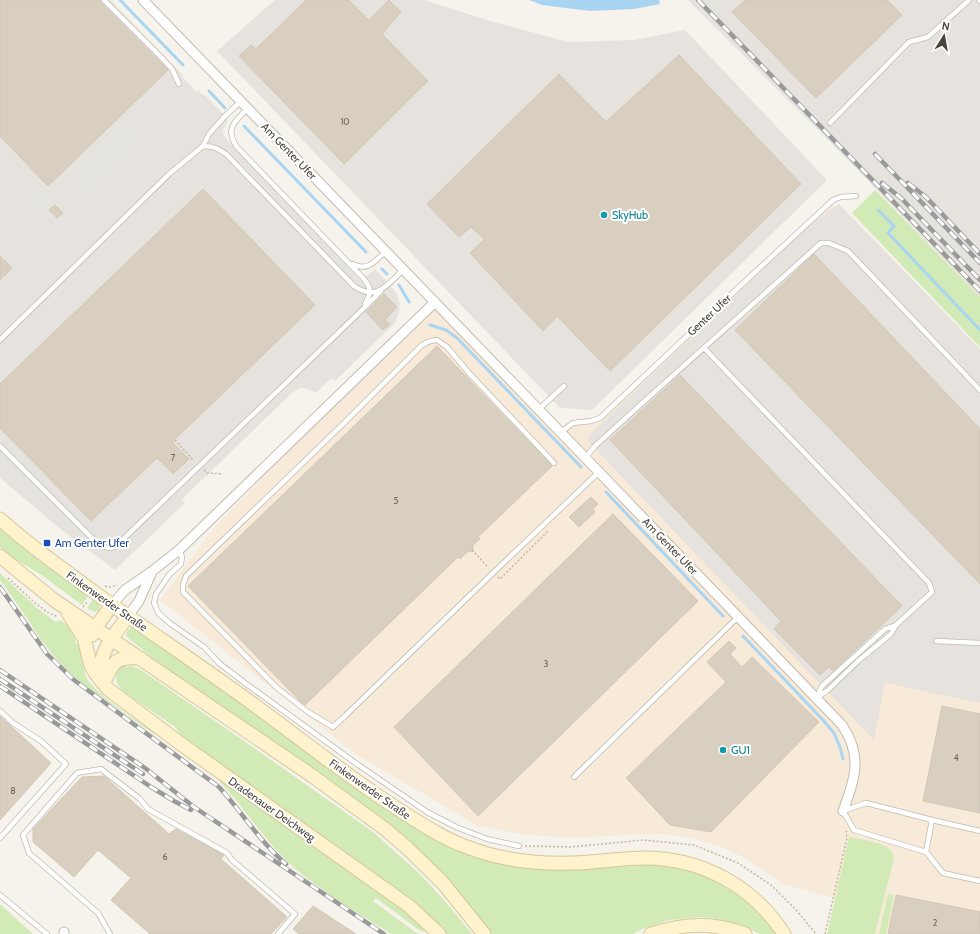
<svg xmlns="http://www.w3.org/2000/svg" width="980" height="934" font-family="Cabin,sans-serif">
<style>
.commercial{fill:#f7ead8}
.industrial{fill:#e6e2dd}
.green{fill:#d2eab5}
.parking{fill:#e5e3e0}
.water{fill:#a9d4f2}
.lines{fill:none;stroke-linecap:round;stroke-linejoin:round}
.stream{stroke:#a9d4f2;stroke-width:3}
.building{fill:#d8cfc1;stroke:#d3c7b4}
.service-casing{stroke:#c2bbae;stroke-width:6}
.minor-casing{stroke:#c2bbae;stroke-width:11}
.secondary-casing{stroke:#d6c79b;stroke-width:15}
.path{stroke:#c4b79f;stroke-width:1.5;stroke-dasharray:2 2;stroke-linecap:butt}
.service{stroke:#fff;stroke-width:4.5}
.minor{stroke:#fff;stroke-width:9}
.secondary{stroke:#fff3cd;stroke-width:13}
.rail-casing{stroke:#9a9a9a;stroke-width:4.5}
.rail{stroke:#fff;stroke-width:3;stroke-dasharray:9;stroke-linecap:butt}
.culture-dot{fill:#0f9aa8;stroke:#fff;stroke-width:1.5}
.transit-dot{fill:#1a4fb4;stroke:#fff;stroke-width:1.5}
.labels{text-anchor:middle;stroke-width:4;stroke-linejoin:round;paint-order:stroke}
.number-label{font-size:9px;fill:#6e675b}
.street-label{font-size:11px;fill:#4b4439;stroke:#fff}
.culture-label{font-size:11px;fill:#0d838f;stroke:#fff;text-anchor:start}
.transit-label{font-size:11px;fill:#164399;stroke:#fff;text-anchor:start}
</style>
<rect width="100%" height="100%" fill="#f6f3ec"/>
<path class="commercial" d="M 832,205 L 980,360 L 980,934 L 875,934 L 893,858 L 845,901 L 783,884 L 745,858 L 717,845 L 693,838 L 665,834 L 637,834 L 575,838 L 527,835 L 478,826 L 357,755 L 160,600 L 213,529 L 435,302 L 561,432 L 573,425 L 591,418 L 601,417 Z"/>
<path class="industrial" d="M 0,0 L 110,0 L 183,75 L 182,76 L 188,83 L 196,91 L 198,90 L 204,96 L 205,95 L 228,119 L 223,130 L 224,136 L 228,141 L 361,281 L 375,269 L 391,286 L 397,294 L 399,301 L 400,309 L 397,318 L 394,324 L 335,381 L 331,378 L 316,393 L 308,389 L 301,388 L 294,391 L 182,499 L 185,503 L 115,570 L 63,531 L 0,478 Z
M 275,0 L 424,0 L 490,21 L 568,42 L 634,40 L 685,30 L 827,180 L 592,410 L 560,408 L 217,51 Z
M 688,0 L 980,0 L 980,297 L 847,159 Z
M 839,204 L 980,349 L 980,703 L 885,683 L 874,740 L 818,682 L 587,440 L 590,437 L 589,435 L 809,225 Z"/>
<path class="green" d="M 875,190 L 980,297 L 980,347 L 852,213 Z
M 0,527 L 29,552 L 88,596 L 82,605 L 40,574 L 15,559 L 0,547 Z
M 0,573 L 38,609 L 56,622 L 59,620 C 71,626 74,630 76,644 L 81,644 C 82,648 83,652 83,656 C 83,662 83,668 85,674 C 90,692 139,721 155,733 L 154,734 L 83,684 L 69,672 L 52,654 L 41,640 L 20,608 L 0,580 Z
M 93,599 L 99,605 L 100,609 C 95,614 91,611 87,608 Z
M 132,627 L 231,696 L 395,815 L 426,835 L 438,841 L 475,857 L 493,862 L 541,869 L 560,869 L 640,864 L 668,866 L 694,872 L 717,882 L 742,897 L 766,920 L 776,934 L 760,934 L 740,925 L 726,921 L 713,918 L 699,917 L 669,920 L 640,930 L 633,934 L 492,934 L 446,880 L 173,674 L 128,638 L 126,635 L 127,631 Z
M 123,665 L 126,667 L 131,666 L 138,668 L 260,752 L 373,832 L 419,873 L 445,901 L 472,934 L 447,934 L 435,923 L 186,741 L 175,727 L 124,692 C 115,683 112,674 123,665 Z
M 216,777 L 397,904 L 422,927 L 424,932 L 419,930 L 376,898 L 373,901 L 418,934 L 391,934 L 337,900 L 305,877 L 291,865 L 275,849 L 257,827 L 239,804 Z
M 849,837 C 860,839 879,842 887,847 C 891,849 893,854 894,858 L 875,934 L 827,934 Z
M 888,894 L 894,895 L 886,934 L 879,934 Z
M 0,904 L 33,934 L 0,934 Z"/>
<path class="parking" d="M 138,114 L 137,146 L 79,202 L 80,170 Z
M 42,185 L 53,196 L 55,194 L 60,199 L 41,219 L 24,203 Z"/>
<path class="water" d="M 529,0 L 659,0 L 660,4 L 634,9 L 590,11 L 542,5 Z"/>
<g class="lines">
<path class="stream" d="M 120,0 L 183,65
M 209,91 L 225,108
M 244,126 L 366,252
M 878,210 L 894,226 L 888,233 L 980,330
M 382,269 L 387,274
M 399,285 L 409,302
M 430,325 L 446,330 L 457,338 L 581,467
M 606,492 L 723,616
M 743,636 L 823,720 L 834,733 L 840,747 L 843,759"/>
</g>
<path class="building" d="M 0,0 L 100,0 L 101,3 L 168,70 L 48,186 L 0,136 Z
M 306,0 L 349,0 L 369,20 L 389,0 L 401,12 L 382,34 L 428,81 L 344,164 L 239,56 L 251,45 L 256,49 Z
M 745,0 L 887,0 L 902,15 L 816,98 L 732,12 Z
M 679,55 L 801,184 L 610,371 L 557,316 L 543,331 L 470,253 L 484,239 L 471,227 L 459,237 L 427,204 L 559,74 L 606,122 Z
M 203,189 L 315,305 L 172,442 L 189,459 L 173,474 L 157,458 L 91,521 L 0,428 L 0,384 Z
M 55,205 L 63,213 L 57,218 L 49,210 Z
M 814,254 L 980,429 L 980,584 L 735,330 Z
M 0,256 L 12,268 L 0,280 Z
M 384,294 L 397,307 L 385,320 L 390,324 L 383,330 L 366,312 Z
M 437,346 L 552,466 L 478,537 L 480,539 L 473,545 L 473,551 L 467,552 L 460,559 L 458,557 L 305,705 L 300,701 L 188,586 Z
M 680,375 L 902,606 L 833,671 L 829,667 L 820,675 L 774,629 L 781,621 L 610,440 Z
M 591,497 L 598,504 L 593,509 L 595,512 L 579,527 L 569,517 Z
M 613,514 L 698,601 L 478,816 L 394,727 Z
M 729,641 L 736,648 L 730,654 L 742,667 L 752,657 L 819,722 L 711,832 L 670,825 L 626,778 L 726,682 L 707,662 Z
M 942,706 L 980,714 L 980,813 L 923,801 Z
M 0,716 L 51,763 L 0,820 Z
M 104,776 L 169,834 L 176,829 L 224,855 L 221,859 L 287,917 L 271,934 L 150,934 L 111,900 L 131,878 L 98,850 L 74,877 L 33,842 L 33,829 L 82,777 Z
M 896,895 L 980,912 L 980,934 L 888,934 Z
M 313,906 L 356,934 L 299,934 L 293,929 Z"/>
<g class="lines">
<defs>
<path id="service" d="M 104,0 L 161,57 L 172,69 L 179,84
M 979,0 L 980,1
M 248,108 C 241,116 228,125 232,136 C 232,140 235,143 236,146 L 364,279 C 372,289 371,293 365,304
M 830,123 L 909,42 L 928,37 L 969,0
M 203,146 C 213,146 217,148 226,154 L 354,286 C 377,302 388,284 404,269
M 352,264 C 368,272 375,261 386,251
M 0,340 L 169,174 L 203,146 L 209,134 L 225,116 L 241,101
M 704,348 L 929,583 L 932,592 L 896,625 L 891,634 L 858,661 L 827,691 L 816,698
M 539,409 L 564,386
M 561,432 L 573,423 L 591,421 L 600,418 L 738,288 L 833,200 L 841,197 L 856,196
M 0,446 L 94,540 C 101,545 107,550 115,547 L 363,309 L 381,291
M 586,457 L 594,447 C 669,378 746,311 821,243 L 829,243 L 848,251 L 980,390
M 554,463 L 469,373 L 447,347 L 437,340 L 430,341 L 422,345 L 343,424 L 186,576 L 183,585 L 183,592 L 276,687 L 308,712 L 333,727 L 346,715 L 494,572 L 599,472
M 179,550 L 182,557 L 181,564 L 169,575 L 156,594 L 154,603 L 159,614 L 171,624 L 204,647 L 220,664 L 245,683 L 357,764 L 427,812 L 456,827 L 487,839 L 519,846
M 936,641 L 980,643
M 817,697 L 822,686 L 885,629 L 896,625
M 0,711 L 13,723 L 41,741 L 66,764 L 0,838
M 574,777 L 738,617
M 980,831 L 932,820 L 886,808 L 866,803 L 843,811 L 854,830 L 926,852 L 943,873 L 980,881
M 926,852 L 932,820
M 0,895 L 47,934
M 110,934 L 98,913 L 29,853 L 23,835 L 77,773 L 101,769 L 140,799 L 148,809 L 227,853 L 232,860 L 295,914 L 278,934"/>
<path id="minor" d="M 143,0 L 599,472 L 842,725 C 863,756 855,778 843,811
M 112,605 L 125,590 L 151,572 L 179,550 L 435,302
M 128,616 L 139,601 L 151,574
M 64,932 L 64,934"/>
<path id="secondary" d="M 0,519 C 26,543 55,563 83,584 C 139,625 197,663 253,704 C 301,739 348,777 398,809 C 420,823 442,838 467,847 C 500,860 535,864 571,863 C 595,863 620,858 644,858 C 702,858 753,886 784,934
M 0,556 L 18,571 L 54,600 L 311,775 L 385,829 L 406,847 L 442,882 L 484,934
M 68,613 L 84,638 L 91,666 L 96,674 L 108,689 L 181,744 L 409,906 L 439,934
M 92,635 L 95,628 L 112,605
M 103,683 C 103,675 101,668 102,660 C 105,644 119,629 128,616
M 104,683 C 112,662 116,656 140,658
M 651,934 C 685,923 711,922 745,934"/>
</defs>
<use href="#service" class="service-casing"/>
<use href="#minor" class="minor-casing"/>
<use href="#secondary" class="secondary-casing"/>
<path class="path" d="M 175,440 L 194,461
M 204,470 L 207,473 L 209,473 L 222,474
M 472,550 L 488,567
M 498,577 L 500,579 L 548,531
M 8,578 L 34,602 L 47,612 L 58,617
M 105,586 L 110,587 L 117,585
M 83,607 L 88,601
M 525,846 L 571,847 L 643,840 L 694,845 L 738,863 L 771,885 L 797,911 L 816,934
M 825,934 L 847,838 L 846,830"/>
<use href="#service" class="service"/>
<use href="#minor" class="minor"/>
<use href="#secondary" class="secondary"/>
<defs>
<path id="rail" d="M 698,0 L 980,291
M 875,154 L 980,263
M 882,183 L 901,198 L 980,280
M 908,183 L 927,198 L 980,254
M 0,587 L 47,654 L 74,680 L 219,787 C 242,812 260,842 286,864
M 0,670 L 145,768 L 194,807 L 384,934
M 0,679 L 143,774
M 0,686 L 151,787 L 174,801 L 191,810"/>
</defs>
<use href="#rail" class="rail-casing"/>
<use href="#rail" class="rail"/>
</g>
<g class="culture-dot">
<circle cx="604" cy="215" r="4"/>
<circle cx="723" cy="750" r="4"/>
</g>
<rect class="transit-dot" x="43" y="539" width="8" height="8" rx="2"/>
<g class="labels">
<g class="number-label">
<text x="345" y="125">10</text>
<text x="173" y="461">7</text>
<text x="396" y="504">5</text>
<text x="546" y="667">3</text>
<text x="956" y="761">4</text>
<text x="13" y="794">8</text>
<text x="165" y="860">6</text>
<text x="935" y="926">2</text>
</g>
<g class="street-label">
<text transform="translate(289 151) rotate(46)" y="4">Am Genter Ufer</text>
<text transform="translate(709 315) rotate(-43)" y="4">Genter Ufer</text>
<text transform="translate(670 546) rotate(46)" y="4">Am Genter Ufer</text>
<text transform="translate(107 601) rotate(35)" y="4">Finkenwerder Straße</text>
<text transform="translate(370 789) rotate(35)" y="4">Finkenwerder Straße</text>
<text transform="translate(272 809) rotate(35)" y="4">Dradenauer Deichweg</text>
</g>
<g class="culture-label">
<text x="612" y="219">SkyHub</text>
<text x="731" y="754">GU1</text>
</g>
<g class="transit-label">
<text x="55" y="547">Am Genter Ufer</text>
</g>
</g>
<g transform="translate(944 36) rotate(11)" stroke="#ffffff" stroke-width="3" paint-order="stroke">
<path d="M0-3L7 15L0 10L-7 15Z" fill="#4b4439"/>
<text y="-6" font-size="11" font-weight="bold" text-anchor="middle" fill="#4b4439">N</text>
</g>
</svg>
